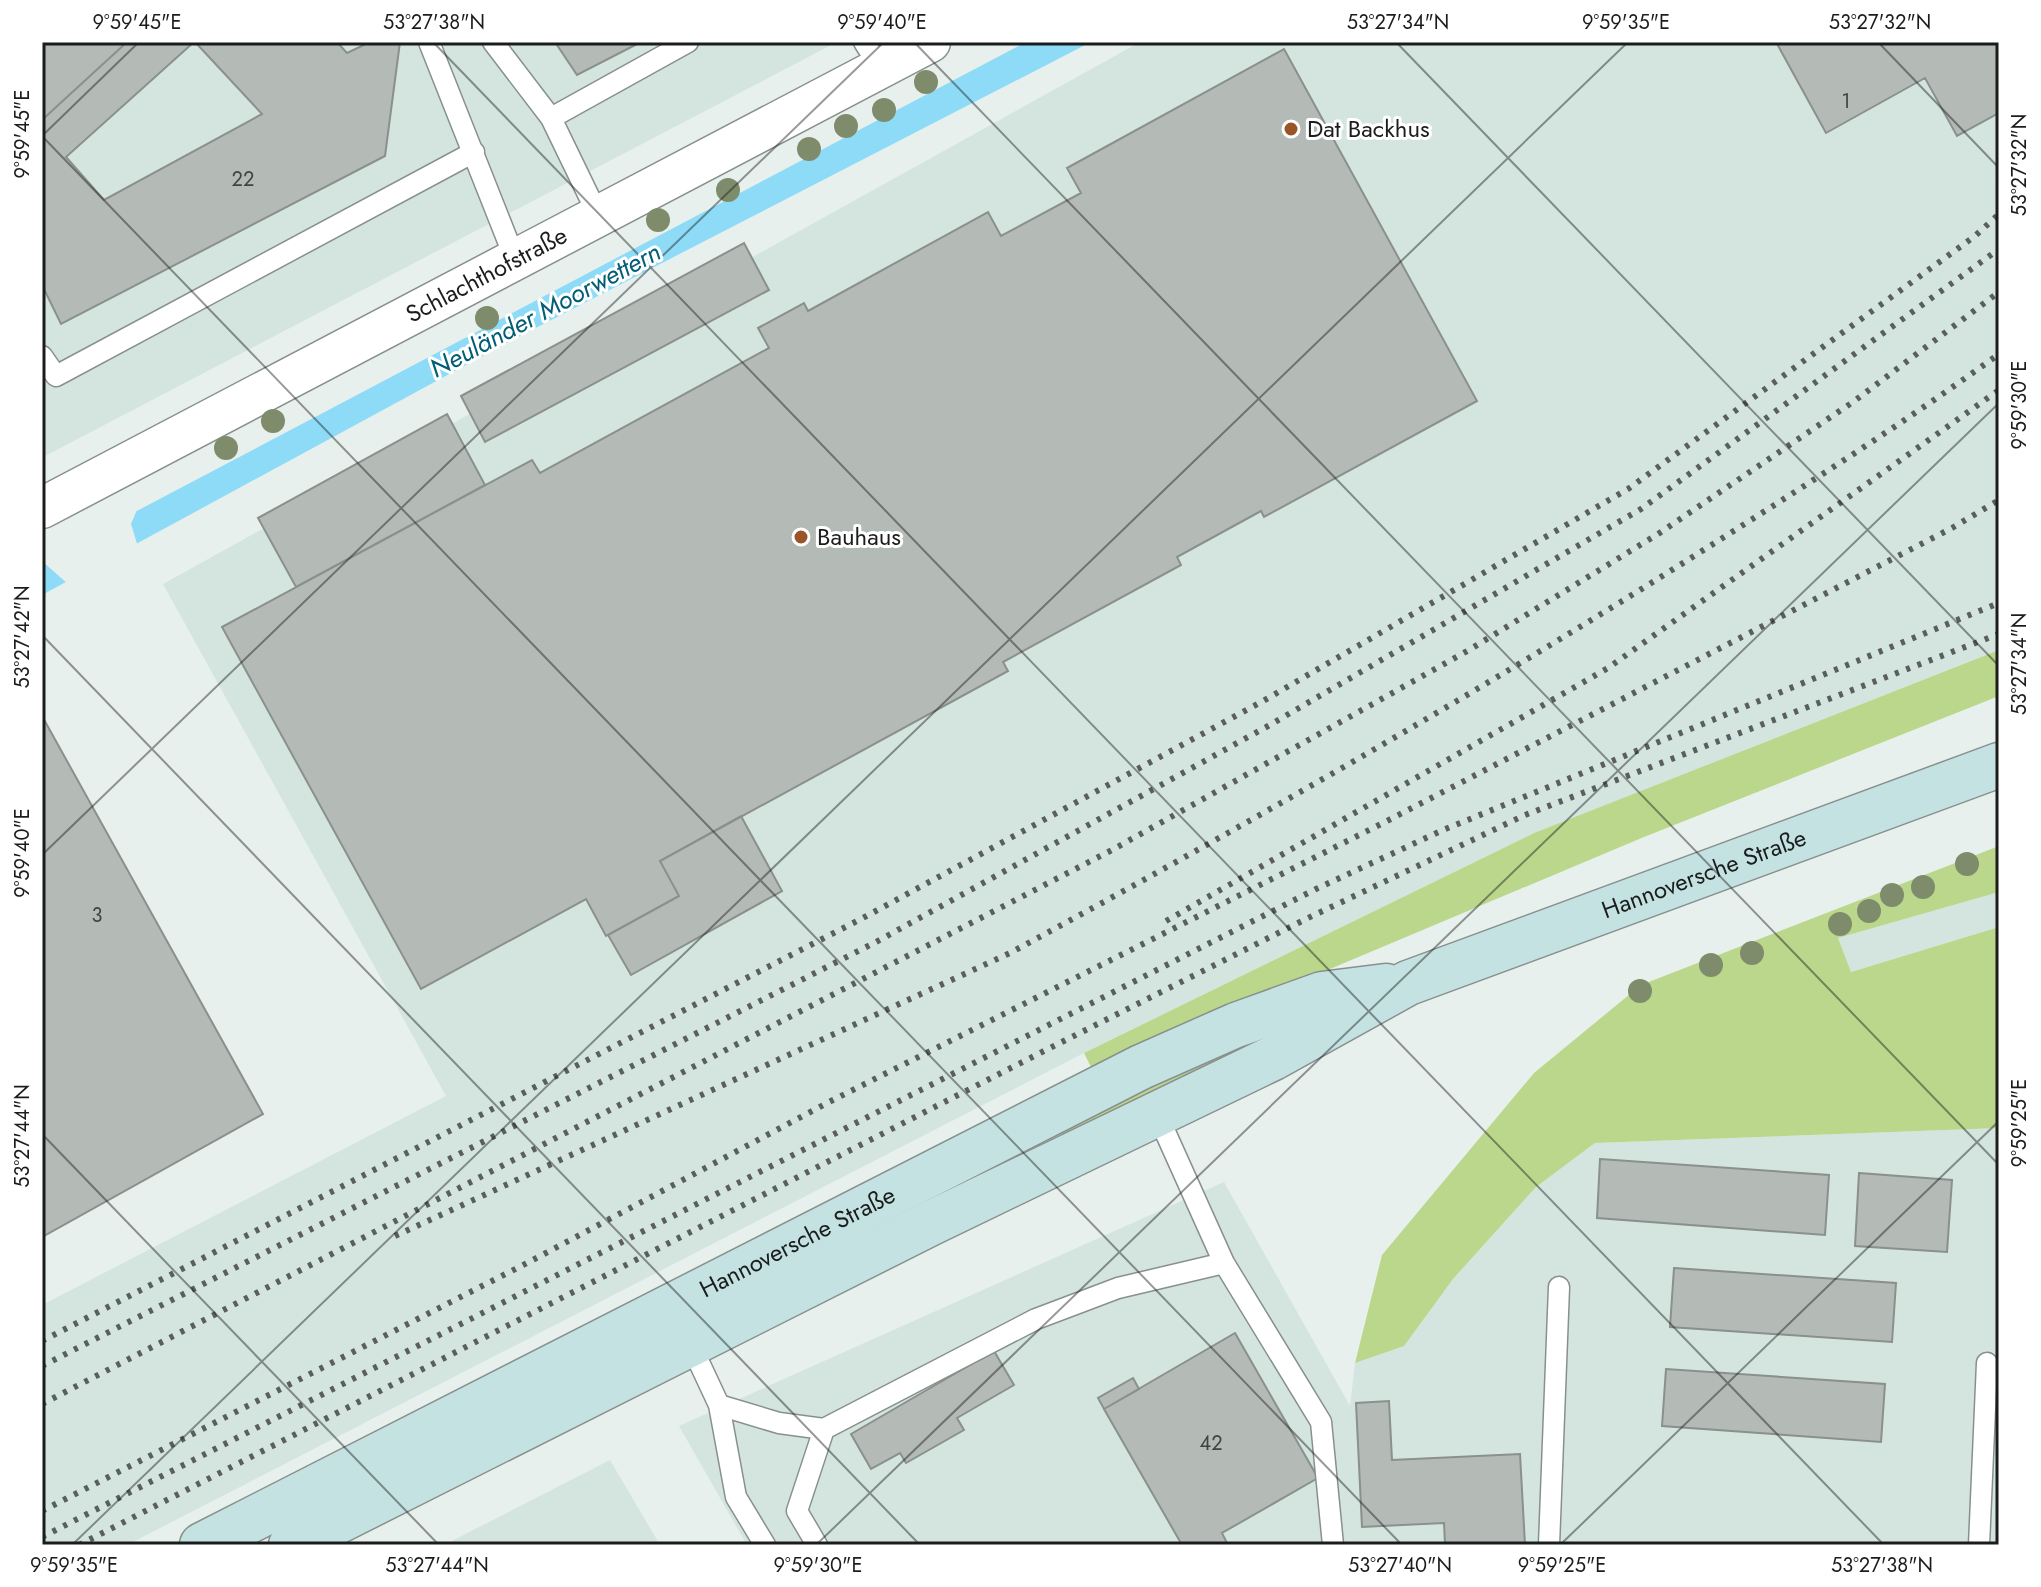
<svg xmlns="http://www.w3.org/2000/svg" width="2041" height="1587" font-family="Jost,sans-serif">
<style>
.built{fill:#d4e5e0}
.green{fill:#bbd78c}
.water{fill:#8edbf8}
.pier{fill:#e7f0ed}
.building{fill:#b4bab5;stroke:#8a908b;stroke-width:2}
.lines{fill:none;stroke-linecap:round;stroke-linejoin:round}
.lane-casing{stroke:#88908d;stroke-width:23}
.street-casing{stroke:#88908d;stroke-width:43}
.secondary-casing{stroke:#88908d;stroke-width:47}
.lane{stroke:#fff;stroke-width:20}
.street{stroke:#fff;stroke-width:40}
.secondary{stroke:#c5e2e3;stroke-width:44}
.rail{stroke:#5a5f5e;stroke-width:6;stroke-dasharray:4 8;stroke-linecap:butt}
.tree{fill:#7e8c6b}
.ticks{fill:none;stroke:#1a1d1c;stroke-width:2;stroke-opacity:0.45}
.poi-dot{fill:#995528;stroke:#fff;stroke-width:3}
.labels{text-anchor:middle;stroke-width:6;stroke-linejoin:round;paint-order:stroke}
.number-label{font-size:20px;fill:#404442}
.poi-label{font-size:24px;fill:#1a1d1c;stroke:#fff;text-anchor:start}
.street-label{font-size:24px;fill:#1a1d1c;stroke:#fff}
.water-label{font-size:26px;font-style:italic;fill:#035d76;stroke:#fff}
.neatline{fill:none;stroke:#1a1d1c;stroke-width:3}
.ticks-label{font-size:20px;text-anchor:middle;fill:#1a1d1c}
</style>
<rect width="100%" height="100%" fill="#e7f0ed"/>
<path class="built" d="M 42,42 L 837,42 L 45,456 L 42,453 Z
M 1140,42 L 1999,42 L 1999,176 L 1995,180 L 1999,191 L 1999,650 L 1534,833 L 1084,1053 L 127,1545 L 42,1545 L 42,1305 L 446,1096 L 163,584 Z
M 1999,892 L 1999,927 L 1851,972 L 1838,938 Z
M 1999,1128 L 1999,1545 L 747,1545 L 679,1426 L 1224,1182 L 1350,1406 L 1355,1363 L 1404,1345 L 1453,1279 L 1536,1187 L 1595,1143 Z
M 610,1460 L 660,1545 L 444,1545 Z"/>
<path class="green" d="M 1999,650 L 1999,696 L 1644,837 L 1092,1069 L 1084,1053 L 1534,833 Z
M 1999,846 L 1999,892 L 1838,938 L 1851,972 L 1999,927 L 1999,1128 L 1595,1143 L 1536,1187 L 1453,1279 L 1404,1346 L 1355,1363 L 1382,1255 L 1534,1073 L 1641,985 Z
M 1332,1007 L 1063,1136 L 1058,1132 L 1060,1125 Z"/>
<path class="water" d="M 1026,42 L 1091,42 L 499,347 L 42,595 L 42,561 Z"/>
<path class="pier" d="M 139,505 L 131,524 L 138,547 L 69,585 L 42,561 L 42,556 Z"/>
<path class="building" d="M 42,42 L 127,42 L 42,120 Z
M 127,42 L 194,42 L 66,157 L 104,200 L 262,114 L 195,42 L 337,42 L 347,53 L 370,42 L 400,42 L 385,156 L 61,324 L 42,285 L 42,120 Z
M 555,42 L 641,42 L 577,75 Z
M 1776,42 L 1999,42 L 1999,113 L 1957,136 L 1925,78 L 1826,133 Z
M 1284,49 L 1477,401 L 1264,517 L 1261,511 L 1177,557 L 1181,565 L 1003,662 L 1008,671 L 660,861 L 679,896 L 606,936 L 586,899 L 421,989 L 222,627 L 532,460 L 540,473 L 769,348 L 758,328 L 804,303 L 808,311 L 988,212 L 1001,236 L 1081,193 L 1067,168 Z
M 744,243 L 769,290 L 485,442 L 461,396 Z
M 447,414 L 485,485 L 296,587 L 258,518 Z
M 42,716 L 263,1114 L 42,1237 Z
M 741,816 L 782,891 L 631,975 L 608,935 L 679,896 L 660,861 Z
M 1600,1159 L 1829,1175 L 1825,1235 L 1597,1218 Z
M 1859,1173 L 1952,1180 L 1947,1252 L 1855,1246 Z
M 1674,1268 L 1896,1283 L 1892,1342 L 1670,1327 Z
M 1235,1333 L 1318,1478 L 1222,1533 L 1228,1545 L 1182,1545 L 1104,1409 Z
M 994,1351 L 1014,1385 L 957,1418 L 964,1430 L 906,1463 L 900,1453 L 871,1469 L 851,1434 Z
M 1666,1369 L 1885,1384 L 1881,1442 L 1662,1426 Z
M 1133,1378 L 1139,1389 L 1104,1409 L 1098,1398 Z
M 1389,1401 L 1392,1460 L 1520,1454 L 1525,1545 L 1445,1545 L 1444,1523 L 1362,1527 L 1356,1403 Z"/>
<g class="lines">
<defs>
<path id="lane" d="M 429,42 L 515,259
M 493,42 L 551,118
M 864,42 L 881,69
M 598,215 L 551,118 L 688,42
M 42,356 L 56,376 L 474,152
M 1157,1114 L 1224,1263
M 690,1343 L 719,1405 L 736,1497 L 765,1545
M 719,1405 L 779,1423 L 824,1429
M 817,1545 L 797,1511 L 824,1429 L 1036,1319 L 1118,1288 L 1224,1263 L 1321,1422 L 1333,1545
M 1549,1545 L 1559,1287
M 1979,1545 L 1987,1363"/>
<g id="street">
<path id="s1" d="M 42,508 L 930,42"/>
</g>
<g id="secondary">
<path id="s2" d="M 202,1545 L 1141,1067 L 1236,1025 L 1322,994 L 1386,986"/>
<path id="s3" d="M 291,1545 L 931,1223 L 1273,1058 L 1408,983 L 1999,765"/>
</g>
</defs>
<use href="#lane" class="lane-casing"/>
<use href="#street" class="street-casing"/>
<use href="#secondary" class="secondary-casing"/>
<use href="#lane" class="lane"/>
<use href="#street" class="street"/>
<use href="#secondary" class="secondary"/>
<path class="rail" d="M 1166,921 L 1608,668 L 1999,390
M 395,1236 L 1010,953 C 1241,828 1469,698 1691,558 C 1795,492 1900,426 1999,354
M 42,1341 L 861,919 L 1263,701 L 1628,489 L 1975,236 L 1999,214
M 42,1366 L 876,942 L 1268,726 L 1641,509 L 1999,249
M 42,1404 L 1112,850 L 1469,650 L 1658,534 L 1853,402 L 1999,292
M 42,1511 L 529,1262 L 829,1102 L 1383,823 L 1952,528 L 1999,500
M 42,1537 L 1316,889 L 1443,830 L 1999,603
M 79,1545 L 1044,1051 L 1308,918 L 1525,815 L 1999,634"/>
</g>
<g class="tree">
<circle cx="926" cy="82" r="12"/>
<circle cx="884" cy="110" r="12"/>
<circle cx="846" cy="126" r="12"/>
<circle cx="809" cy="149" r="12"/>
<circle cx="728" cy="190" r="12"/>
<circle cx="658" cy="220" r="12"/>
<circle cx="487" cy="318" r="12"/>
<circle cx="273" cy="421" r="12"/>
<circle cx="226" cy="448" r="12"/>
<circle cx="1967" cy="864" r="12"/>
<circle cx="1923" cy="887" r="12"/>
<circle cx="1892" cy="895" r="12"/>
<circle cx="1869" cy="911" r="12"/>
<circle cx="1840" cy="924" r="12"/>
<circle cx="1752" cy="953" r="12"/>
<circle cx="1711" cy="965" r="12"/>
<circle cx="1640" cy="991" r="12"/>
</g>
<path class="ticks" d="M 433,42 L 1884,1545M 914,42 L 1999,1165M 1396,42 L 1999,666M 1878,42 L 1999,168M 42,136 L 139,42M 42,136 L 1402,1545M 42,635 L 920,1545M 42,855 L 884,42M 42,1134 L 439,1545M 72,1545 L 1628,42M 816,1545 L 1999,403M 1560,1545 L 1999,1121"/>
<g class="poi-dot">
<circle cx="1291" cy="129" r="8"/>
<circle cx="801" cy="537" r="8"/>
</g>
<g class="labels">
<g class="number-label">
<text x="1846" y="108">1</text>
<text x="243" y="186">22</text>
<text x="97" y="922">3</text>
<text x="1211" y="1450">42</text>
</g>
<g class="poi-label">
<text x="1307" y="137">Dat Backhus</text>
<text x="817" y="545">Bauhaus</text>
</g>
<g class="street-label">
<text dy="8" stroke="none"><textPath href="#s1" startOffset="502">Schlachthofstraße</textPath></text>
<text dy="8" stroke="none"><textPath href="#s3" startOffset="1566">Hannoversche Straße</textPath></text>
<text dy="8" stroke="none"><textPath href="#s2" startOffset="668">Hannoversche Straße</textPath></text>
</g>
<g class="water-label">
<text transform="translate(545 310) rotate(-28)" y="9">Neuländer Moorwettern</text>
</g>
</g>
<rect width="2041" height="1587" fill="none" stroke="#ffffff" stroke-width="88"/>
<rect x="44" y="44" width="1953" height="1499" class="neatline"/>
<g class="ticks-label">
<text x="137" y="29">9°59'45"E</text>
<text x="434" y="29">53°27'38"N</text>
<text x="882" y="29">9°59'40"E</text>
<text x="1398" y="29">53°27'34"N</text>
<text x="1626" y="29">9°59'35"E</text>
<text x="1880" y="29">53°27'32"N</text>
<text transform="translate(22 134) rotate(-90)" y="7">9°59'45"E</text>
<text transform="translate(2019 165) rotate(-90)" y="7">53°27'32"N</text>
<text transform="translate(2019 405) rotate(-90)" y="7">9°59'30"E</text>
<text transform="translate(22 637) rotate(-90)" y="7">53°27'42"N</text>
<text transform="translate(2019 664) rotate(-90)" y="7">53°27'34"N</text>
<text transform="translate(22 853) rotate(-90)" y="7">9°59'40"E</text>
<text transform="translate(2019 1123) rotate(-90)" y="7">9°59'25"E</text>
<text transform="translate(22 1136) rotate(-90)" y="7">53°27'44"N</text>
<text x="74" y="1572">9°59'35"E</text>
<text x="437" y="1572">53°27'44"N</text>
<text x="818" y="1572">9°59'30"E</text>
<text x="1400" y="1572">53°27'40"N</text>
<text x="1562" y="1572">9°59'25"E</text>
<text x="1882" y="1572">53°27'38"N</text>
</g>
</svg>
